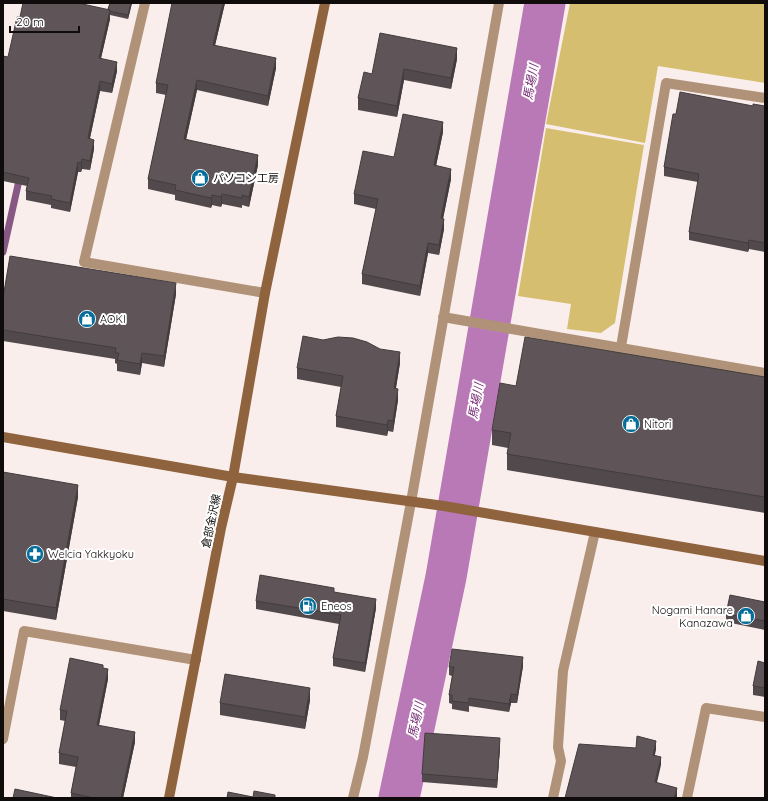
<svg xmlns="http://www.w3.org/2000/svg" width="768" height="801" font-family="Quicksand,'Noto Sans JP',sans-serif">
<style>
.green{fill:#d6be71}
.lines{fill:none;stroke-linecap:round;stroke-linejoin:round}
.stream{stroke:#865883;stroke-width:7}
.river{stroke:#b979b6;stroke-width:41}
.street{stroke:#b09278;stroke-width:10}
.secondary{stroke:#8f633d;stroke-width:10}
.wall{fill:#52494c}
.shaded-wall{fill:#423c3e}
.building{fill:#5f5558;stroke:#423c3e}
.labels{text-anchor:middle;stroke-width:4;stroke-linejoin:round;paint-order:stroke}
.poi-label{font-size:11px;fill:#0f0c0b;stroke:#fff;text-anchor:start}
.street-label{font-size:11px;fill:#0f0c0b;stroke:#fff}
.water-label{font-size:12px;font-style:italic;fill:#762874;stroke:#fff}
</style>
<rect width="100%" height="100%" fill="#faeeec"/>
<path class="green" d="M 570,3 L 765,3 L 765,83 L 658,66 L 645,143 L 546,124 Z
M 546,128 L 644,145 L 615,323 L 601,333 L 567,329 L 571,304 L 518,296 Z"/>
<g class="lines">
<path class="stream" d="M 3,252 L 20,176"/>
<path class="river" d="M 399,798 L 446,577 L 545,3"/>
<path class="street" d="M 145,3 L 84,262 L 265,293
M 443,317 L 765,373
M 621,347 L 666,83 L 765,98
M 3,739 L 24,631 L 196,660
M 353,798 L 363,757 L 411,502 L 499,3
M 553,798 L 561,761 L 558,747 L 563,671 L 595,532
M 687,798 L 706,708 L 765,717"/>
<path class="secondary" d="M 3,437 L 233,477 L 444,506 L 765,561
M 169,798 L 221,528 L 233,477 L 265,293 L 325,3"/>
</g>
<path class="wall" d="M 110,3 L 132,3 L 128,19 L 110,15 L 110,19 L 101,58 L 117,71 L 112,93 L 100,91 L 90,138 L 94,149 L 90,170 L 82,169 L 81,172 L 78,172 L 70,212 L 51,208 L 51,205 L 26,200 L 26,191 L 27,186 L 3,181 L 3,56 L 8,57 L 108,9 Z
M 225,3 L 215,45 L 276,68 L 268,106 L 197,90 L 186,139 L 258,165 L 249,207 L 242,205 L 242,208 L 222,204 L 221,207 L 212,205 L 211,208 L 175,200 L 175,195 L 148,189 L 148,179 L 166,95 L 156,93 L 156,83 Z
M 457,59 L 451,89 L 404,80 L 397,117 L 358,110 L 358,98 L 372,74 Z
M 753,106 L 765,106 L 765,252 L 749,249 L 748,252 L 689,240 L 689,232 L 698,182 L 664,176 L 664,167 L 676,114 Z
M 443,132 L 436,166 L 451,179 L 443,219 L 444,229 L 439,255 L 428,253 L 420,296 L 362,284 L 362,274 L 376,209 L 354,204 L 354,194 L 394,157 Z
M 176,294 L 164,367 L 142,363 L 140,375 L 117,371 L 117,364 L 115,363 L 115,359 L 3,341 L 3,298 Z
M 400,363 L 396,388 L 398,400 L 393,432 L 388,431 L 387,436 L 336,427 L 336,416 L 341,387 L 297,379 L 297,368 Z
M 765,377 L 765,513 L 507,470 L 507,454 L 508,448 L 492,445 L 492,430 L 516,386 Z
M 3,472 L 78,497 L 56,620 L 3,611 Z
M 334,592 L 376,608 L 365,672 L 333,666 L 333,658 L 339,624 L 256,609 L 256,601 Z
M 765,602 L 765,630 L 726,622 L 726,614 Z
M 765,663 L 765,697 L 753,695 L 753,686 Z
M 523,666 L 517,703 L 511,703 L 509,712 L 469,706 L 469,712 L 452,709 L 452,704 L 449,703 L 449,695 L 452,676 L 449,675 L 449,667 Z
M 103,668 L 108,679 L 99,725 L 135,742 L 123,798 L 71,798 L 71,793 L 76,767 L 59,764 L 59,753 L 65,721 L 60,720 L 60,710 Z
M 310,700 L 305,729 L 220,715 L 220,703 Z
M 500,747 L 497,788 L 422,782 L 422,774 Z"/>
<path class="shaded-wall" d="M 131,3 L 132,3 L 128,19 L 128,15 Z
M 223,3 L 225,3 L 213,54 L 213,45 Z
M 110,10 L 110,19 L 99,67 L 99,58 Z
M 457,48 L 457,59 L 451,89 L 451,78 Z
M 276,58 L 276,68 L 268,106 L 268,96 Z
M 117,62 L 117,71 L 112,93 L 112,84 Z
M 404,69 L 404,80 L 397,117 L 397,106 Z
M 197,80 L 197,90 L 184,149 L 184,139 Z
M 100,81 L 100,91 L 88,147 L 88,138 Z
M 443,122 L 443,132 L 434,175 L 434,165 Z
M 94,140 L 94,149 L 90,170 L 90,161 Z
M 258,155 L 258,165 L 249,207 L 249,197 Z
M 82,159 L 82,169 L 81,172 L 81,163 Z
M 78,162 L 78,172 L 70,212 L 70,203 Z
M 451,169 L 451,179 L 441,228 L 441,218 Z
M 222,194 L 222,204 L 221,207 L 221,197 Z
M 212,195 L 212,205 L 211,208 L 211,198 Z
M 444,219 L 444,229 L 439,255 L 439,245 Z
M 749,240 L 749,249 L 748,252 L 748,243 Z
M 428,243 L 428,253 L 420,296 L 420,286 Z
M 176,283 L 176,294 L 164,367 L 164,356 Z
M 400,352 L 400,363 L 394,399 L 394,388 Z
M 142,353 L 142,363 L 140,375 L 140,364 Z
M 398,389 L 398,400 L 393,432 L 393,421 Z
M 388,420 L 388,431 L 387,436 L 387,425 Z
M 78,485 L 78,497 L 56,620 L 56,608 Z
M 376,599 L 376,608 L 365,672 L 365,663 Z
M 523,657 L 523,666 L 517,703 L 517,695 Z
M 108,669 L 108,679 L 97,735 L 97,725 Z
M 310,688 L 310,700 L 305,729 L 305,717 Z
M 511,694 L 511,703 L 509,712 L 509,704 Z
M 135,732 L 135,742 L 123,798 L 121,798 Z
M 500,738 L 500,747 L 497,788 L 497,780 Z
M 656,741 L 656,750 L 653,763 L 653,755 Z
M 661,757 L 661,765 L 655,791 L 655,782 Z
M 677,788 L 677,797 L 676,798 L 674,798 Z"/>
<path class="building" d="M 23,3 L 78,3 L 110,10 L 99,58 L 117,62 L 112,84 L 100,81 L 88,138 L 94,140 L 90,161 L 82,159 L 81,163 L 78,162 L 70,203 L 51,199 L 52,196 L 26,191 L 29,178 L 3,172 L 3,56 L 8,57 L 17,17 L 20,17 Z
M 110,3 L 131,3 L 128,15 L 109,11 L 110,10 L 108,9 Z
M 172,3 L 223,3 L 213,45 L 276,58 L 268,96 L 197,80 L 184,139 L 258,155 L 249,197 L 242,195 L 242,198 L 222,194 L 221,197 L 212,195 L 211,198 L 175,190 L 176,185 L 148,179 L 168,85 L 156,83 Z
M 380,33 L 457,48 L 451,78 L 404,69 L 397,106 L 358,98 L 364,72 L 372,74 Z
M 680,92 L 753,106 L 753,104 L 765,106 L 765,243 L 749,240 L 748,243 L 689,232 L 699,174 L 664,167 L 673,114 L 676,114 Z
M 403,114 L 443,122 L 434,165 L 451,169 L 441,218 L 444,219 L 439,245 L 428,243 L 420,286 L 362,274 L 378,199 L 354,194 L 363,151 L 394,157 Z
M 10,256 L 176,283 L 164,356 L 142,353 L 140,364 L 117,360 L 119,353 L 115,353 L 116,348 L 3,330 L 3,298 Z
M 303,336 L 323,340 L 338,337 L 353,338 L 367,342 L 380,349 L 400,352 L 394,388 L 398,389 L 393,421 L 388,420 L 387,425 L 336,416 L 343,376 L 297,368 Z
M 525,337 L 765,377 L 765,497 L 507,454 L 511,433 L 492,430 L 500,383 L 516,386 Z
M 3,472 L 78,485 L 56,608 L 3,599 Z
M 260,575 L 334,588 L 334,592 L 376,599 L 365,663 L 333,658 L 341,615 L 256,601 Z
M 730,595 L 765,602 L 765,621 L 726,614 Z
M 452,649 L 523,657 L 517,695 L 511,694 L 509,704 L 469,698 L 469,703 L 452,701 L 452,695 L 449,695 L 454,667 L 449,667 Z
M 70,658 L 103,665 L 103,668 L 108,669 L 97,725 L 135,732 L 121,798 L 94,798 L 71,793 L 78,757 L 59,753 L 67,711 L 60,710 Z
M 758,661 L 765,663 L 765,688 L 753,686 Z
M 225,674 L 310,688 L 305,717 L 220,703 Z
M 425,733 L 500,738 L 497,780 L 422,774 Z
M 637,736 L 656,741 L 653,755 L 661,757 L 655,782 L 677,788 L 674,798 L 565,798 L 579,744 L 636,748 Z
M 15,789 L 57,798 L 13,798 Z
M 254,791 L 275,795 L 275,798 L 227,798 L 228,792 L 253,797 Z"/>
<defs>
<symbol id="shop-disc" viewBox="-11 -11 22 22"><circle r="9.5" fill="#056d9a" stroke="#fff"/><path d="M-5-2.5h2.3a2.7 3.5 0 0 1 5.4 0H5L5.5 6h-11ZM-1.5-2.5h3a1.5 2.3 0 0 0-3 0Z" fill="#fff"/></symbol>
<symbol id="pharmacy-disc" viewBox="-11 -11 22 22"><circle r="9.5" fill="#056d9a" stroke="#fff"/><path d="M-2-6h4v4h4v4h-4v4h-4v-4h-4v-4h4Z" fill="#fff"/></symbol>
<symbol id="fuel-disc" viewBox="-11 -11 22 22"><circle r="9.5" fill="#056d9a" stroke="#fff"/><path d="M-5.5-6h7V0h2V4h1.3V-2.5L3-4.5l.8-.8L6-3V5H2.5V1h-1V6h-7ZM-4.2-4.7v3.2H.2V-4.7Z" fill="#fff"/></symbol>
</defs>
<g fill-rule="evenodd">
<use href="#shop-disc" x="190" y="168" width="20" height="20"/>
<use href="#shop-disc" x="77" y="309" width="20" height="20"/>
<use href="#shop-disc" x="621" y="414" width="20" height="20"/>
<use href="#pharmacy-disc" x="25" y="544" width="20" height="20"/>
<use href="#fuel-disc" x="298" y="596" width="20" height="20"/>
<use href="#shop-disc" x="736" y="606" width="20" height="20"/>
</g>
<g class="labels">
<g class="poi-label">
<text x="213" y="182">パソコン工房</text>
<text x="100" y="323">AOKI</text>
<text x="644" y="428">Nitori</text>
<text x="48" y="558">Welcia Yakkyoku</text>
<text x="321" y="610">Eneos</text>
<text x="733" y="614" text-anchor="end">Nogami Hanare<tspan x="733" dy="13">Kanazawa</tspan></text>
</g>
<g class="street-label">
<text transform="translate(211 521) rotate(-78)" y="4">倉部金沢線</text>
</g>
<g class="water-label">
<text transform="translate(531 82) rotate(-80)" y="4">馬場川</text>
<text transform="translate(476 401) rotate(-80)" y="4">馬場川</text>
<text transform="translate(416 720) rotate(-78)" y="4">馬場川</text>
</g>
</g>
<rect width="768" height="801" fill="none" stroke="#0f0c0b" stroke-width="8"/>
<path d="M10 26v6h69v-6" fill="none" stroke="#0f0c0b" stroke-width="2"/>
<text x="16" y="26" font-size="12" fill="#0f0c0b" stroke="#ffffff" stroke-width="3" paint-order="stroke">20 m</text>
</svg>
